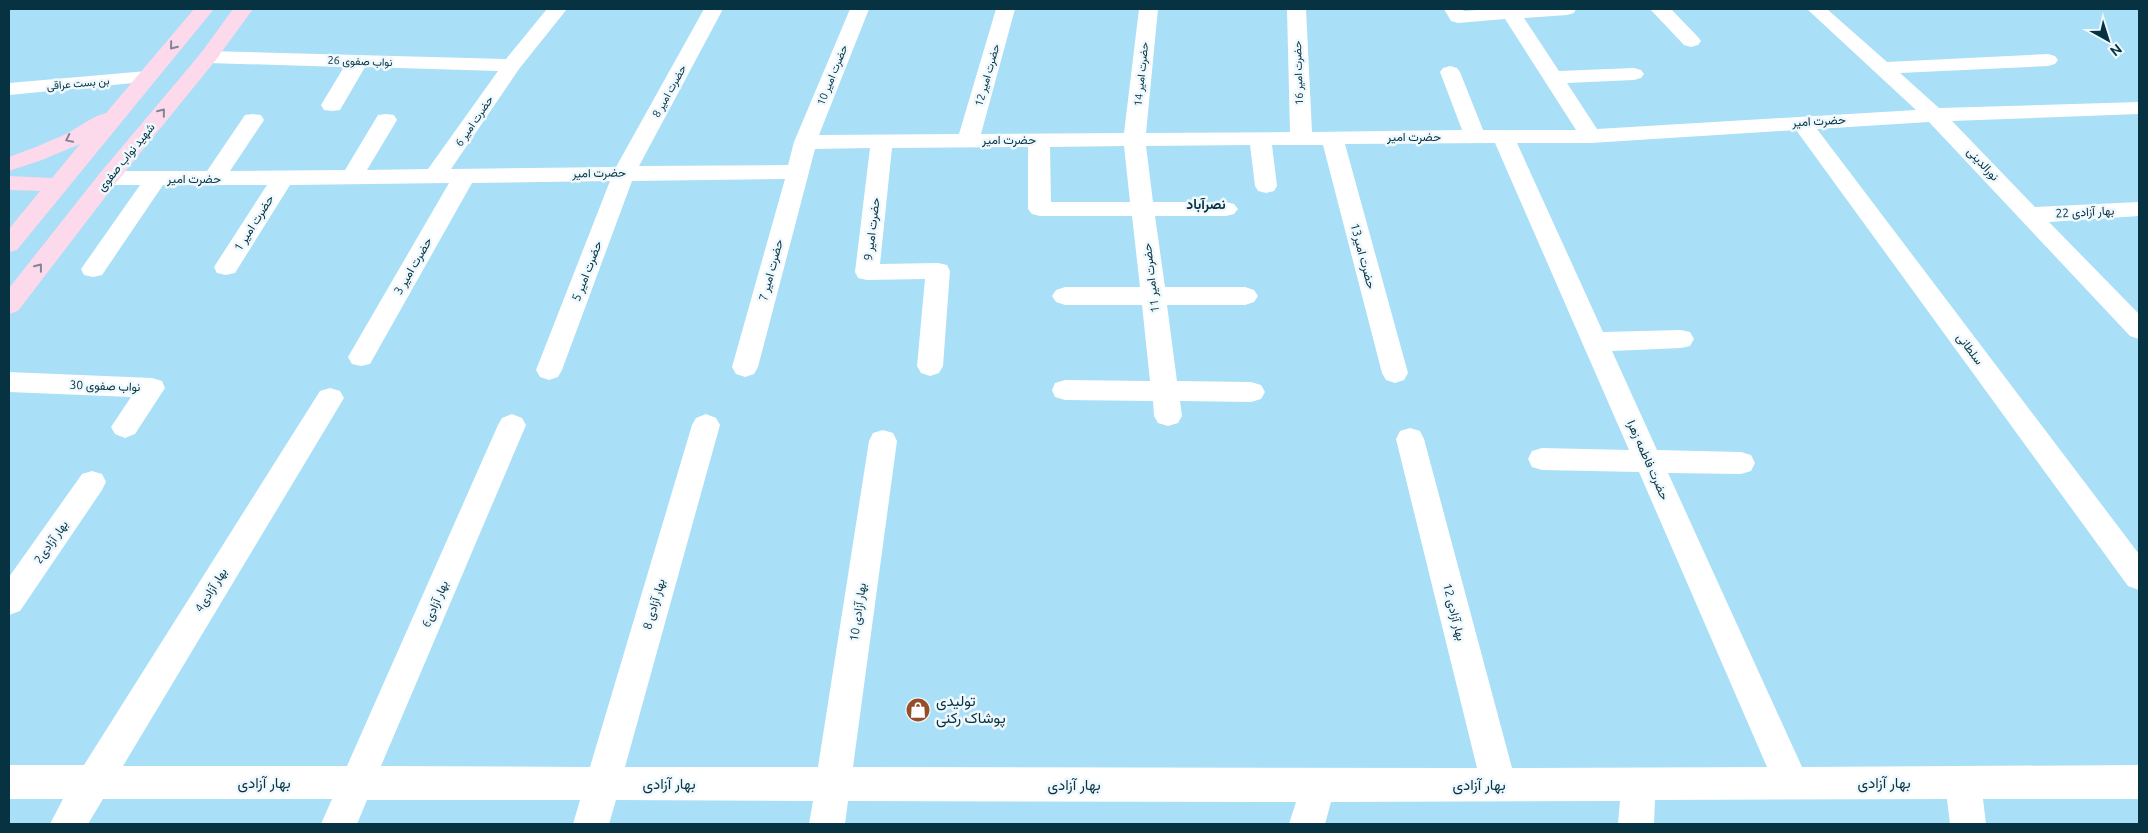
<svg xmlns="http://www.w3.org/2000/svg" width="2148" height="833" font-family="Ubuntu,Vazirmatn,sans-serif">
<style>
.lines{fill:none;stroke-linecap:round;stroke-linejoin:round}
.minor{fill:#fff;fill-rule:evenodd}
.major{fill:#fcd9eb;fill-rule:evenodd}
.oneway{stroke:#818696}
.labels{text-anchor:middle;stroke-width:5;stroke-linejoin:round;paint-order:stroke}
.far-street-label{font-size:11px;fill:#063242;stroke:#eff8fc}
.street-label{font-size:12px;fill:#063242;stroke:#eff8fc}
.neighbourhood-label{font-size:14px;font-weight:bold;fill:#063242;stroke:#eff8fc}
.near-poi-label{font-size:15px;fill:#063242;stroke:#eff8fc;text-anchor:start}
.near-street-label{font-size:15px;fill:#063242;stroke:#eff8fc}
</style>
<rect width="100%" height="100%" fill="#a9dff7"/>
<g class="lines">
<path class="minor" d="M 547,9 L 567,9 L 519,69 L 451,169 L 616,167 L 704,9 L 723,9 L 639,166 L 788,165 L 794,142 L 850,9 L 869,9 L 819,135 L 959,134 L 996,9 L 1015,9 L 981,134 L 1124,133 L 1139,9 L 1158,9 L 1146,133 L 1290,132 L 1287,9 L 1306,9 L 1312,132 L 1462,130 L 1440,72 L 1443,68 L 1450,66 L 1457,68 L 1460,72 L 1483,130 L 1576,130 L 1505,19 L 1458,23 L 1451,21 L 1444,9 L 1462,9 L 1464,11 L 1491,9 L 1576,9 L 1574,13 L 1567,15 L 1524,18 L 1559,71 L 1634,68 L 1641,70 L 1644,74 L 1641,78 L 1634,80 L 1567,83 L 1597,129 L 1916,110 L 1807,9 L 1827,9 L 1887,62 L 2048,54 L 2055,56 L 2058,60 L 2055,64 L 2048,66 L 1900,73 L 1939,108 L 2139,102 L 2139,114 L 1952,121 L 2035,207 L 2139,202 L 2139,216 L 2049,222 L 2139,314 L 2139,339 L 2130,336 L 1929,122 L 1817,129 L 2139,554 L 2139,590 L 2128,586 L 1796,130 L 1591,143 L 1517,143 L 1603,332 L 1681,330 L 1690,332 L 1694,339 L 1690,346 L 1681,348 L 1612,351 L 1657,450 L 1741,452 L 1751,455 L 1755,463 L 1751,471 L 1741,474 L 1668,473 L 1802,767 L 2139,765 L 2139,799 L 1983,799 L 1986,824 L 1950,824 L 1947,799 L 1655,800 L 1654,824 L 1618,824 L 1620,801 L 1331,802 L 1325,824 L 1289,824 L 1296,802 L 848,801 L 845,824 L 809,824 L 813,801 L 616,800 L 609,824 L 573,824 L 580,800 L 367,800 L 357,824 L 321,824 L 332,799 L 103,799 L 88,824 L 50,824 L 63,799 L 9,799 L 9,765 L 84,765 L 320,391 L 330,388 L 340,391 L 344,398 L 123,766 L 347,766 L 498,425 L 502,418 L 512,414 L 522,418 L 526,425 L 381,766 L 590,767 L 692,425 L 696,418 L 706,414 L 716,418 L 720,425 L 625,767 L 818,767 L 869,441 L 873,433 L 883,430 L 893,433 L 897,441 L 853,767 L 1477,768 L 1396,439 L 1400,431 L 1410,428 L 1420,431 L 1424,439 L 1512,768 L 1767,767 L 1639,472 L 1542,470 L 1532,467 L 1528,459 L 1532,451 L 1542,448 L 1629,450 L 1495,143 L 1345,144 L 1408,373 L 1404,380 L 1395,383 L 1386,380 L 1382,373 L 1323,145 L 1272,145 L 1277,186 L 1274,191 L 1266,193 L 1258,191 L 1255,186 L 1250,145 L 1146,146 L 1153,202 L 1226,202 L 1234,204 L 1238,209 L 1234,214 L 1226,216 L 1155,216 L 1165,287 L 1245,287 L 1254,290 L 1258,296 L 1254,302 L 1245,305 L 1167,305 L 1177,381 L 1251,382 L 1261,385 L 1265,392 L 1261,399 L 1251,402 L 1180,401 L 1182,416 L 1178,423 L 1168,426 L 1158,423 L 1154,416 L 1153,401 L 1065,400 L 1055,397 L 1052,390 L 1055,383 L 1065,380 L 1150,381 L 1142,305 L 1065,305 L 1056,302 L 1052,296 L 1056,290 L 1065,287 L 1140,287 L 1132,216 L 1040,216 L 1032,214 L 1028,209 L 1028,147 L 892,148 L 880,264 L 938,263 L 947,265 L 950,271 L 943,366 L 939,373 L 930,376 L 921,373 L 917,366 L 925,279 L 867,280 L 858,278 L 855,272 L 870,148 L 815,149 L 758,367 L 754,374 L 745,377 L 736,374 L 732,367 L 785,179 L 632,181 L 562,370 L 558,377 L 549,380 L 540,377 L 536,370 L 610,181 L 472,183 L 370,364 L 361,366 L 352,364 L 348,357 L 449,183 L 290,185 L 235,273 L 226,275 L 217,273 L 214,267 L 267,185 L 163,185 L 102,275 L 93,277 L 84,275 L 81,269 L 140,185 L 108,185 L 100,183 L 97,178 L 100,173 L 108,171 L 207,171 L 245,115 L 253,114 L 261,115 L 264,120 L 230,171 L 345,170 L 378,115 L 386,114 L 394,115 L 397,120 L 367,170 L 428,169 L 498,71 L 365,67 L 340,110 L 332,111 L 324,110 L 321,105 L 344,67 L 208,63 L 201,61 L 198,57 L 201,53 L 208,51 L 506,59 ZM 1124,146 L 1130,202 L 1051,202 L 1050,147 Z
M 1650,9 L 1671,9 L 1698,37 L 1701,41 L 1698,45 L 1691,47 L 1684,45 Z
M 147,71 L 154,73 L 157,77 L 154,81 L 9,95 L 9,83 Z
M 9,372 L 152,378 L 162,381 L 165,388 L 135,434 L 125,438 L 115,434 L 111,427 L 131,397 L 9,392 Z
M 92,471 L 102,474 L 106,482 L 102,490 L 20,611 L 9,615 L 9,577 L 82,474 Z"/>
<path class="major" d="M 194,9 L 214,9 L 17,250 L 9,252 L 9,229 L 40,191 L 9,190 L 9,176 L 52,178 L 80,144 L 42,160 L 9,171 L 9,157 C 28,150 46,143 64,135 C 78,128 92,116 106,113 Z
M 233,9 L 253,9 L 215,61 L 116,183 L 18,311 L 9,314 L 9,288 L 100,173 L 201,53 Z"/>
</g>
<defs><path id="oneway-chevron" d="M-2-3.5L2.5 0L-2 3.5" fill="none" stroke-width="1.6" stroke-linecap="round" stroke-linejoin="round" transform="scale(1.25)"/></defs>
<g class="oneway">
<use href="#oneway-chevron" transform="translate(173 46) rotate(129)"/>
<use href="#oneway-chevron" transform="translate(162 112) rotate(-51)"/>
<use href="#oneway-chevron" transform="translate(69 139) rotate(154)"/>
<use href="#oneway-chevron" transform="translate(39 267) rotate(-52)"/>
</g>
<defs>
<symbol id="shop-disc" viewBox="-11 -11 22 22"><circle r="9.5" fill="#954e28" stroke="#eff8fc"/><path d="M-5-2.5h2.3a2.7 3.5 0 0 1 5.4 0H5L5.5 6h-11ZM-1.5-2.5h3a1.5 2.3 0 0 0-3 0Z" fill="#fff"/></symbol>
</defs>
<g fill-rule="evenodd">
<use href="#shop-disc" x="904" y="696" width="28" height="28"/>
</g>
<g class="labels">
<g class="far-street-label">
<text transform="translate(360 61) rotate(2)" y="4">نواب صفوی 26</text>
<text transform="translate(1298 73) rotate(-92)" y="4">حضرت امیر 16</text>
<text transform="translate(1141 74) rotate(-84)" y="4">حضرت امیر 14</text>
<text transform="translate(832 75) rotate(-68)" y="4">حضرت امیر 10</text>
<text transform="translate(987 75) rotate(-74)" y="4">حضرت امیر 12</text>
<text transform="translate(78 83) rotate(-5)" y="4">بن بست عراقی</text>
<text transform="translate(669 91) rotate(-61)" y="4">حضرت امیر 8</text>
<text transform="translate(474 121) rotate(-56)" y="4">حضرت امیر 6</text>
</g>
<g class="street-label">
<text transform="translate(1819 121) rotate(-3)" y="4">حضرت امیر</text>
<text x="1414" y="141">حضرت امیر</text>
<text x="1009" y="144">حضرت امیر</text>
<text transform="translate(126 157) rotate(-51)" y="4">شهید نواب صفوی</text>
<text transform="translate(1983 164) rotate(47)" y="4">نورالدینی</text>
<text transform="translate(599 173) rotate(-1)" y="4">حضرت امیر</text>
<text x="194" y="183">حضرت امیر</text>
<text transform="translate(2085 212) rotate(-3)" y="4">بهار آزادی 22</text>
<text transform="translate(254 223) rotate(-58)" y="4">حضرت امیر 1</text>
<text transform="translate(872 229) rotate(-83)" y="4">حضرت امیر 9</text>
<text transform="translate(1363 256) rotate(75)" y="4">حضرت امیر13</text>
<text transform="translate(413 266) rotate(-60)" y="4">حضرت امیر 3</text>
<text transform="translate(771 270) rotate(-75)" y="4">حضرت امیر 7</text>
<text transform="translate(587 271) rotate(-69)" y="4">حضرت امیر 5</text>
<text transform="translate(1151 278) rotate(-97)" y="4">حضرت امیر 11</text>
<text transform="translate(1970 349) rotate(53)" y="4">سلطانی</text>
<text transform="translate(105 386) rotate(2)" y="4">نواب صفوی 30</text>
<text transform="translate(1648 460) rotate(66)" y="4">حضرت فاطمه زهرا</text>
<text transform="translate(51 542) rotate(-55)" y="4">بهار آزادی2</text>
<text transform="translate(211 590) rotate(-58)" y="4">بهار آزادی4</text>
<text transform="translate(435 604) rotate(-67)" y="4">بهار آزادی6</text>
<text transform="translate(654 604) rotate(-74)" y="4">بهار آزادی 8</text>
<text transform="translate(858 612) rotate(-82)" y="4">بهار آزادی 10</text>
<text transform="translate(1454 612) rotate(76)" y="4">بهار آزادی 12</text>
</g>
<g class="neighbourhood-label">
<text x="1206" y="209">نصرآباد</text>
</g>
<g class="near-poi-label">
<text x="936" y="706">تولیدی<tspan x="936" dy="17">پوشاک رکنی</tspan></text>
</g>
<g class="near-street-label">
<text x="264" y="788">بهار آزادی</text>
<text x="1884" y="788">بهار آزادی</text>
<text x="669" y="789">بهار آزادی</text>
<text x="1074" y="790">بهار آزادی</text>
<text x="1479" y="790">بهار آزادی</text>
</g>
</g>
<rect width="2148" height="833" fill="none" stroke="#063242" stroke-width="20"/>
<g transform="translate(2108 40) rotate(141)" stroke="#eff8fc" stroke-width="4" paint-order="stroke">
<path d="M0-4L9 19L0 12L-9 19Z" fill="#063242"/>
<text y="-8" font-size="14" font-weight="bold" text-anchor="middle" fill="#063242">N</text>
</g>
</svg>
